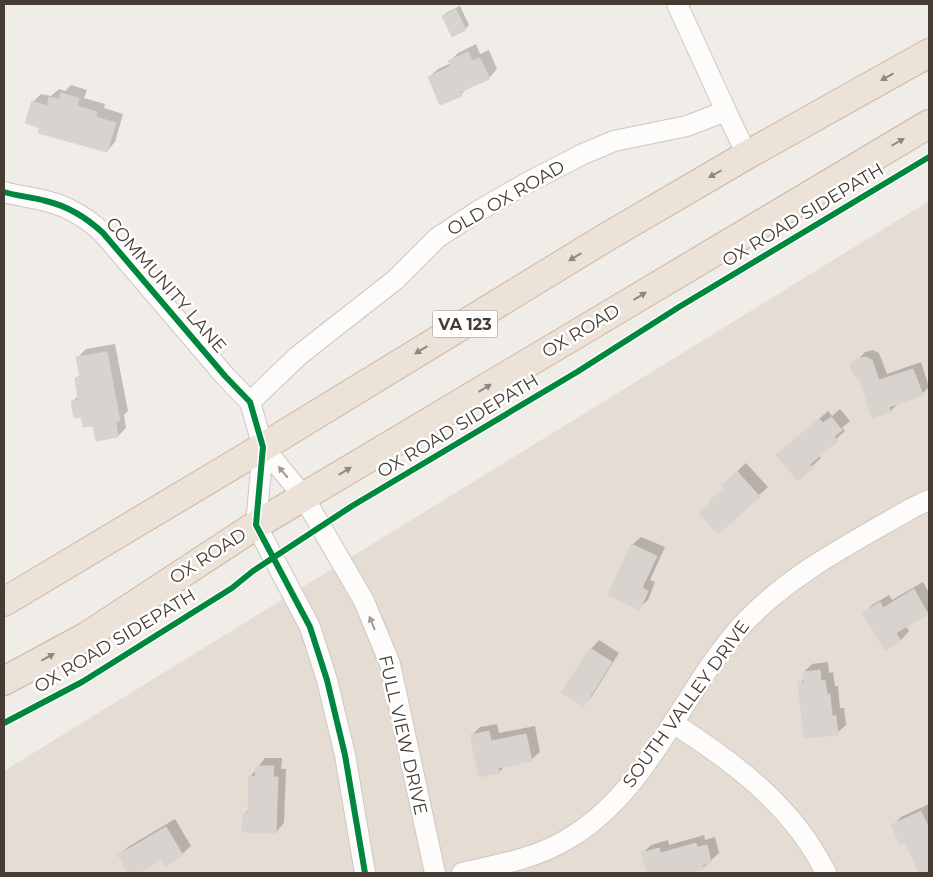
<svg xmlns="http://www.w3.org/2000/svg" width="933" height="877" font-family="Montserrat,sans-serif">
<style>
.residential{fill:#e5ddd4}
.shadow{fill:#0003}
.building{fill:#d8d3ce;stroke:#d8d3cd}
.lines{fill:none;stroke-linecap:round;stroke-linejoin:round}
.street-casing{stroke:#ccc8c3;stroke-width:22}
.highway-casing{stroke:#cab5a0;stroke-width:30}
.street{stroke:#fdfcfb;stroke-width:20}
.highway{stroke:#ece2d8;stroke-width:28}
.cycleway-casing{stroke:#fff;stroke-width:9}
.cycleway{stroke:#00873e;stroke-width:6}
.oneway{fill:#91877d}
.oneway2{fill:#a29c97}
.labels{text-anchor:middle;stroke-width:5;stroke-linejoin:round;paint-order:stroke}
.shield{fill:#fff;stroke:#7e7670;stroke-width:1}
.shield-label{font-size:16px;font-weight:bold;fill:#463c33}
.street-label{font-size:18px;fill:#463c33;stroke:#fff}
</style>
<rect width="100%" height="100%" fill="#f0ece7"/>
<path class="residential" d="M 929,201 L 929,873 L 4,873 L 4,771 Z"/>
<path class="shadow" d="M 460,6 L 469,25 L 465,29 L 443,16 L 447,12 Z
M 476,44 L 480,54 L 489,50 L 497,69 L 489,78 L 469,87 L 461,94 L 429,77 L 438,69 L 451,63 L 450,61 L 458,53 Z
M 71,85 L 87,90 L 84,98 L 105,104 L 104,108 L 123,114 L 115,142 L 107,151 L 42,127 L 33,102 L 41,94 L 51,96 L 59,89 L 65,91 Z
M 115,344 L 128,411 L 124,415 L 126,428 L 118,436 L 94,424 L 82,416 L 73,401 L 79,395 L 76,378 L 81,374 L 78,357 L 86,349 Z
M 873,350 L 879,353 L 887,374 L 921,362 L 929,387 L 922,394 L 898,403 L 891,411 L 873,417 L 860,376 L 852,366 L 865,352 Z
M 840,409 L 850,421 L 842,428 L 845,431 L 818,455 L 821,458 L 798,479 L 778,455 L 828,411 L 832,416 Z
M 746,463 L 768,487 L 718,532 L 711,503 L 726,487 L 732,476 Z
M 641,537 L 665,547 L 650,580 L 655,582 L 648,600 L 639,608 L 632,545 Z
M 923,582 L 929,593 L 929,611 L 906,626 L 909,631 L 901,640 L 886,649 L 864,613 L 872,605 L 889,595 L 892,600 Z
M 599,640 L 619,653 L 592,696 L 583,705 L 591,649 Z
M 828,662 L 829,673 L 833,672 L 835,686 L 838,686 L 840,708 L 844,708 L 846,725 L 837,733 L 800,683 L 804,678 L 804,672 L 812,664 Z
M 497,724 L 499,733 L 535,726 L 540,752 L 531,760 L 506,765 L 499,772 L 472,735 L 480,727 Z
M 265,758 L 282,758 L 281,769 L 286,769 L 284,823 L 276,832 L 244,814 L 249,809 L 250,777 Z
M 929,804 L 929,873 L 926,873 L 905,841 L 893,826 L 901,817 Z
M 175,819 L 191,846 L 182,854 L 162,858 L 137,873 L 130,873 L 119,855 L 128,847 Z
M 704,835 L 705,840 L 715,837 L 719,853 L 703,868 L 685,873 L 648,873 L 643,853 L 651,845 L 668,840 L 669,845 Z"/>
<path class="building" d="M 456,9 L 466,30 L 452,37 L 442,16 Z
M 468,52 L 472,61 L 480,58 L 490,79 L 460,92 L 462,96 L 440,105 L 428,77 L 451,66 L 448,61 Z
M 61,93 L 79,98 L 77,106 L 97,112 L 96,117 L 116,123 L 107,152 L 38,133 L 40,128 L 25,123 L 32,101 L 47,106 L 49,97 L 59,99 Z
M 107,352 L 120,421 L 116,422 L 118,437 L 96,441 L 93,426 L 83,427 L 81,417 L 74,418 L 71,401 L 78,400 L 75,378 L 80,377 L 76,357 Z
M 865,357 L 872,360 L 879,380 L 913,369 L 923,395 L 889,407 L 891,412 L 872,418 L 859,377 L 854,376 L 850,365 L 856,359 Z
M 831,417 L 842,430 L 834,437 L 838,441 L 810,464 L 813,468 L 798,481 L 776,455 L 819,419 L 823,423 Z
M 737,471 L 760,497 L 718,534 L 699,513 L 710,504 L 708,502 L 725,487 L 722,485 Z
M 631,544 L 657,556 L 642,588 L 648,591 L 640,610 L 608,595 Z
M 914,589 L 928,614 L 896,633 L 901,641 L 885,650 L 862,613 L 880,602 L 883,608 Z
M 590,648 L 612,662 L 584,706 L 561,693 Z
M 820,670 L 821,681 L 825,680 L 827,694 L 830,694 L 832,716 L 836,716 L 838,735 L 804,738 L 798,682 L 804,682 L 803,672 Z
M 489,731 L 491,741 L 526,734 L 532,761 L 498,768 L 500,773 L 479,777 L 470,735 Z
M 256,766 L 274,766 L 273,777 L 278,777 L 276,833 L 242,832 L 243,813 L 248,813 L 249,776 L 255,777 Z
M 921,811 L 929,828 L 929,873 L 919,873 L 905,842 L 900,844 L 891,825 Z
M 166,827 L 183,855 L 165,866 L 161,860 L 139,873 L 128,873 L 118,855 Z
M 696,843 L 697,847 L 707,845 L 711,862 L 702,865 L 704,869 L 690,873 L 647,873 L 641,853 L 659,848 L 661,853 Z"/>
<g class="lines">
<defs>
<path id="street" d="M 677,4 L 726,111
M 4,192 C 17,196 32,197 46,201 C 67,206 87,218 103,233 L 225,376 L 250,402 L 263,447 L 256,525 L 310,627 L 327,680 L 345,755 L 365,873
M 250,402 L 298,356 L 395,280 L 437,238 L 478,211 L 525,184 L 583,154 L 614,141 L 687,126 L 726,111 L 747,155
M 263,447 L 303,496 L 364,601 L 390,664 L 435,873
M 673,723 C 735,763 793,806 826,873
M 462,873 C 497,865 534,859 566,840 C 650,792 681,691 744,623 C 791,573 854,542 912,508 L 929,500"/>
<path id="highway" d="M 4,602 L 263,447 L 605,238 L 747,155 L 929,53
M 4,681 L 87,636 L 256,525 L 929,124"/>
</defs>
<use href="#street" class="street-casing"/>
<use href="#highway" class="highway-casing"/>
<use href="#street" class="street"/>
<use href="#highway" class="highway"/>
<defs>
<path id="cycleway" d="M 4,192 C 17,196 32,197 46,201 C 67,206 87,218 103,233 L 225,376 L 250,402 L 263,447 L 256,525 L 310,627 L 327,680 L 345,755 L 365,873
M 4,723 L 82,682 L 232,588 L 253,571 L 352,506 L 577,372 L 679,307 L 929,157"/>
</defs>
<use href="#cycleway" class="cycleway-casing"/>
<use href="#cycleway" class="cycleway"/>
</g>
<defs><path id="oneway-solid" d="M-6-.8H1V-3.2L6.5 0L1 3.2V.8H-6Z" transform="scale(1.25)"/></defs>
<g class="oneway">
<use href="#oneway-solid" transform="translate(887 77) rotate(151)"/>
<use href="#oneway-solid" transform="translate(898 142) rotate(-30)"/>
<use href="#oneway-solid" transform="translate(715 174) rotate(150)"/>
<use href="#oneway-solid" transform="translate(575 257) rotate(149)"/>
<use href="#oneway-solid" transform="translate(640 296) rotate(-31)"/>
<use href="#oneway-solid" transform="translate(421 350) rotate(149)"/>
<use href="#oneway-solid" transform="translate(485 388) rotate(-31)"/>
<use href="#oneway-solid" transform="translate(345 471) rotate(-31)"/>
<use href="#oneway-solid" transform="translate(48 657) rotate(-29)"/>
</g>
<g class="oneway2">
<use href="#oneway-solid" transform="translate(283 472) rotate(-130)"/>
<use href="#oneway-solid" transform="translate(372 623) rotate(-112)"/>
</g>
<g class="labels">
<rect class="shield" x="432.5" y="310.5" width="65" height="27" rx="4"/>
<g class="shield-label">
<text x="465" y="330">VA 123</text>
</g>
<g class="street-label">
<text transform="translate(506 198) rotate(-30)" y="6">OLD OX ROAD</text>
<text transform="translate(803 215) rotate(-31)" y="6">OX ROAD SIDEPATH</text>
<text transform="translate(166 285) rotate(49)" y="6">COMMUNITY LANE</text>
<text transform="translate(581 331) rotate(-31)" y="6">OX ROAD</text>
<text transform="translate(458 426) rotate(-31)" y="6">OX ROAD SIDEPATH</text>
<text transform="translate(208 556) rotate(-33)" y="6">OX ROAD</text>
<text transform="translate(115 641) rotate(-31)" y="6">OX ROAD SIDEPATH</text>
<text transform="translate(686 704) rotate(-54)" y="6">SOUTH VALLEY DRIVE</text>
<text transform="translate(403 735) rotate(77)" y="6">FULL VIEW DRIVE</text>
</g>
</g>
<rect width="933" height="877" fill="none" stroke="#463c33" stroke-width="10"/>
</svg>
